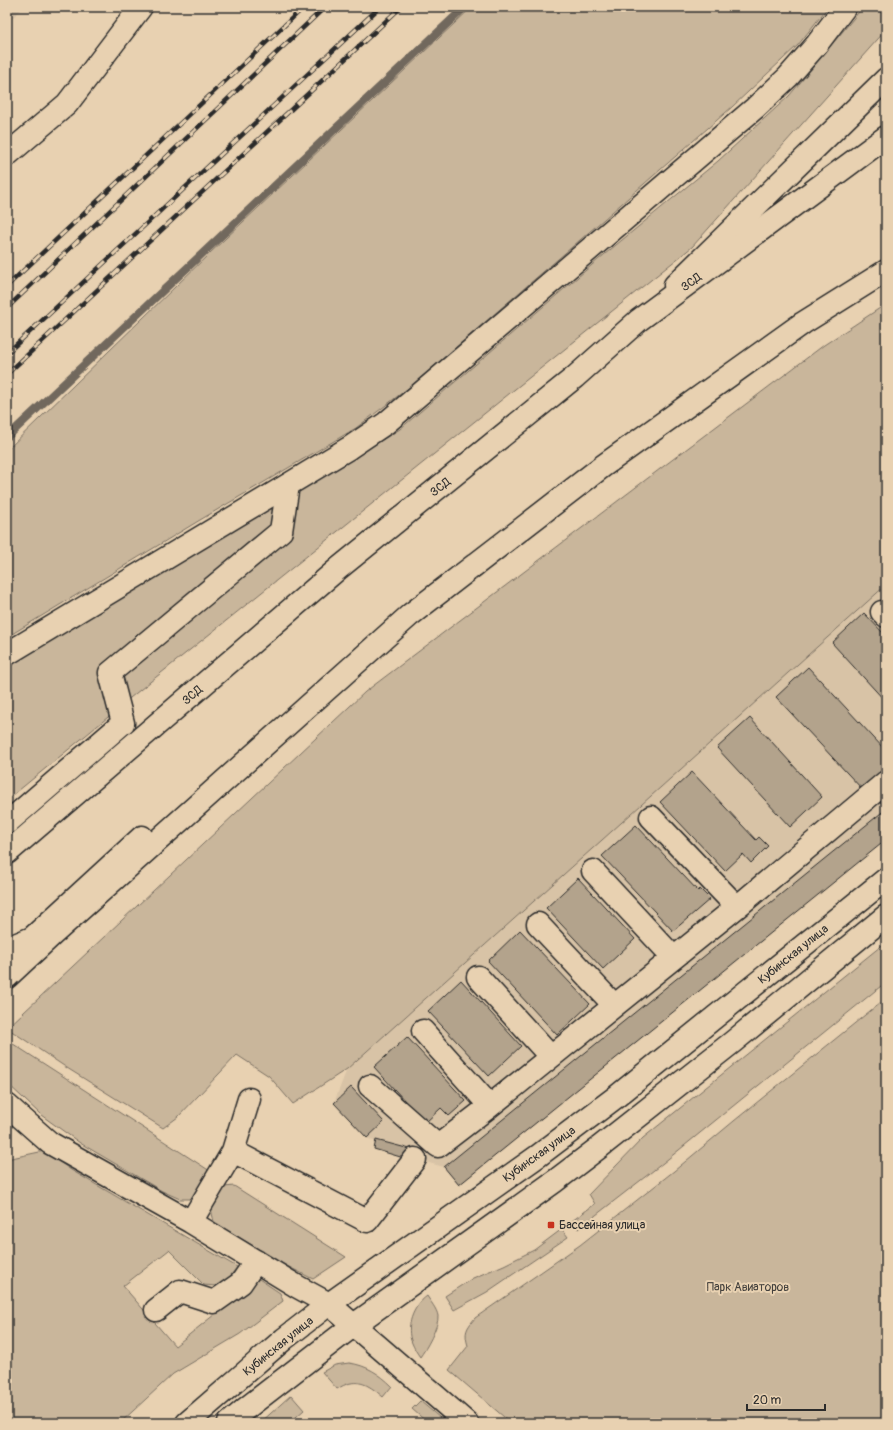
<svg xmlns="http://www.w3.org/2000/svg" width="893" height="1430" font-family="Pangolin,sans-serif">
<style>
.built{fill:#d8c3a6}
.green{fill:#c9b69b;stroke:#7a7063}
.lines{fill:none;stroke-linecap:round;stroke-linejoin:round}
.stream{stroke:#71685d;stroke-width:8}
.building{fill:#b3a38c;stroke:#2b2b2b}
.minor-casing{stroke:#2b2b2b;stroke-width:25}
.major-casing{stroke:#2b2b2b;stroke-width:25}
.highway-casing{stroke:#2b2b2b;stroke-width:25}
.minor{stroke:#e8d1b1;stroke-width:22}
.major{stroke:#e8d1b1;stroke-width:22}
.highway{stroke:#e8d1b1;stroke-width:22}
.rail-casing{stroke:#2b2b2b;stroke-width:4.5}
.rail{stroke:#e8d1b1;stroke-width:3;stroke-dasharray:9;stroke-linecap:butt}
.poi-dot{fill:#c8321e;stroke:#e8d1b1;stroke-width:1.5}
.labels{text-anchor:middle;stroke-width:4;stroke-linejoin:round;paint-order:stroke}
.street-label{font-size:12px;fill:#2b2b2b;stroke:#e8d1b1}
.poi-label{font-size:12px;fill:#2b2b2b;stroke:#e8d1b1;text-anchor:start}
.park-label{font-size:12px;fill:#43403c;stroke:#e8d1b1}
</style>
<rect width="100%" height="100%" fill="#e8d1b1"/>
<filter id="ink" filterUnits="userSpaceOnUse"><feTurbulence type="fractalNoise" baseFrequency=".025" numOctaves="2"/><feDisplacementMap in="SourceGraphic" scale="8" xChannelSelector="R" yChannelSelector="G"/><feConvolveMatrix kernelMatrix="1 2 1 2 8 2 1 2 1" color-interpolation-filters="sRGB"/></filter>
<g filter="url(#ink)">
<path class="built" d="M 7,7 L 24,7 L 7,23 Z
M 886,585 L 886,840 L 459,1185 L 444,1167 L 410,1158 L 367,1138 L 334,1103 L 347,1069 Z"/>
<path class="green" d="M 472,7 L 828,7 L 798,45 L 732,107 L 572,247 L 411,386 L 356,428 L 200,520 L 7,637 L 7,450 L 210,253 Z
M 863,7 L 886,7 L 886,30 L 692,247 L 125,702 L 120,675 L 290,534 L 296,493 L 400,429 L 599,259 L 718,161 L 789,96 Z
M 886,304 L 886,585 L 347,1069 L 293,1104 L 269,1076 L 237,1055 L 178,1117 L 163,1128 L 67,1068 L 7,1028 L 365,692 L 824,345 Z
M 278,503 L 275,526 L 103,669 L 113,713 L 7,800 L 7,665 Z
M 886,942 L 886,982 L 663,1163 L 578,1229 L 572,1221 L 595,1204 L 589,1194 L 643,1138 Z
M 886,998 L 886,1423 L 511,1423 L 449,1370 L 468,1346 C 464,1332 466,1329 475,1318 L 580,1245 L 674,1171 L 734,1121 Z
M 7,1040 L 210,1171 L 192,1199 L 180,1199 L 162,1191 L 80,1143 L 41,1115 L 7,1083 Z
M 44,1151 L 71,1170 L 237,1267 L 228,1279 L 216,1286 L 204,1285 L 169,1250 L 123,1286 L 175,1346 L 259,1279 L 280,1293 L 283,1301 L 240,1334 L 173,1374 L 120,1423 L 7,1423 L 7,1159 Z
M 234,1186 L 346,1257 L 313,1279 L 285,1265 L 214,1222 L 211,1209 L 225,1187 Z
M 562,1229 L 568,1237 L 487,1292 L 454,1310 L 445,1296 L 473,1278 L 504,1265 L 534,1250 Z
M 427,1296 C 430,1301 437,1309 438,1316 C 439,1326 426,1349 420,1357 C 417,1353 414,1348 412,1343 C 405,1327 413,1306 427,1296 Z
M 349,1363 C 366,1365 380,1374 392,1386 L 383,1397 C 367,1383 356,1377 337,1389 L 322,1372 L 335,1365 Z
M 291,1395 L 304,1410 L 289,1423 L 260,1423 Z
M 420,1401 L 446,1423 L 428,1423 L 412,1409 Z"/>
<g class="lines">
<path class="stream" d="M 7,437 L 465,7"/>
</g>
<path class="building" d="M 864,613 L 886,636 L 886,702 L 832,643 Z
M 808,667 L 886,751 L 886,767 L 862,789 L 776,697 Z
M 750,718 L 822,797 L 790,827 L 717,748 Z
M 692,772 L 756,840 L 759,837 L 768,846 L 751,863 L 743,854 L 725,871 L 660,802 Z
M 886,809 L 886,840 L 459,1185 L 444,1167 Z
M 636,825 L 698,891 L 700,889 L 710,899 L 673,931 L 602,856 Z
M 578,878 L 635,939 L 603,969 L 546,908 Z
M 520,930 L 590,1004 L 557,1035 L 488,961 Z
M 461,980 L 521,1046 L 489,1076 L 428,1011 Z
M 407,1037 L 466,1101 L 449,1116 L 441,1108 L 425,1123 L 374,1067 Z
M 351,1087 L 384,1122 L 367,1138 L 334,1103 Z
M 376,1140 L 410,1149 L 407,1159 L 374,1149 Z"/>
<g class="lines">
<defs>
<path id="minor" d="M 7,155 L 67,104 L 141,7
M 882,612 L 886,616
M 7,654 L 349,448 L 386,423 L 755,108 L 788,77 L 817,44 L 845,7
M 651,817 L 737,907
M 7,823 L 123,723 L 110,673 L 281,531 L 288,485
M 593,871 L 673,957
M 538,924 L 614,1005
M 7,947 L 10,947 L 32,938 L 142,837
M 478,977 L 550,1056
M 423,1031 L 490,1106
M 370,1086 L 438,1146 L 490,1106 L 737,907 L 886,782
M 7,1105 L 50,1143 L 191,1222 L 298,1287 L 329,1304 L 467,1423
M 233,1151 L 249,1099
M 191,1222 L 233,1151 L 367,1221 L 415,1159
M 156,1310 L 180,1291 L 214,1302 L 241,1283 L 256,1261"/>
<path id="major" d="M 675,285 L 886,79
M 187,1423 L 284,1339 L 329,1304 L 538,1156 L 616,1097 L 886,879
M 229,1423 L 244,1410 L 354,1325 L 555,1181 L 601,1146 L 734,1041 L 886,916"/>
<path id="highway" d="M 7,853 L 339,568 L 575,377 L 639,320 L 886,137
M 7,977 L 52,935 L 410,615 L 603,466 L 803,323 L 886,271"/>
</defs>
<use href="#minor" class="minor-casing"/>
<use href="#major" class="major-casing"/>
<use href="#highway" class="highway-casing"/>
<use href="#minor" class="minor"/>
<use href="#major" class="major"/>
<use href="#highway" class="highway"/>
<defs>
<path id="rail" d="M 7,286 L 304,7
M 7,308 L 325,7
M 7,353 L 380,7
M 7,374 L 401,7"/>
</defs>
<use href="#rail" class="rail-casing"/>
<use href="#rail" class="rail"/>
</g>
</g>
<rect class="poi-dot" x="547" y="1221" width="8" height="8" rx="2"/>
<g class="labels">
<g class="street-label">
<text transform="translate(691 282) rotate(-37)" y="4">ЗСД</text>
<text transform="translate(440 487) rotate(-39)" y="4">ЗСД</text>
<text transform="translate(192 695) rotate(-41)" y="4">ЗСД</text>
<text transform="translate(793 954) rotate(-39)" y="4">Кубинская улица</text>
<text transform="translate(539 1154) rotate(-36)" y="4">Кубинская улица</text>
<text transform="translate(278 1346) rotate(-39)" y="4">Кубинская улица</text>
</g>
<g class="poi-label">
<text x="559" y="1229">Бассейная улица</text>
</g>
<g class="park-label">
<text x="748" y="1291">Парк Авиаторов</text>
</g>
</g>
<rect width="893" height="1430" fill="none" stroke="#e8d1b1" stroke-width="24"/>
<rect x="12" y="12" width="869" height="1406" fill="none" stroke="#2b2b2b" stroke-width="1.5" filter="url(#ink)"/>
<path d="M747 1404v6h78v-6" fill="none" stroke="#2b2b2b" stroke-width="2"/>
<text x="753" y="1404" font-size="12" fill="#2b2b2b" stroke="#e8d1b1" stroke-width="3" paint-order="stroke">20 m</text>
</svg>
